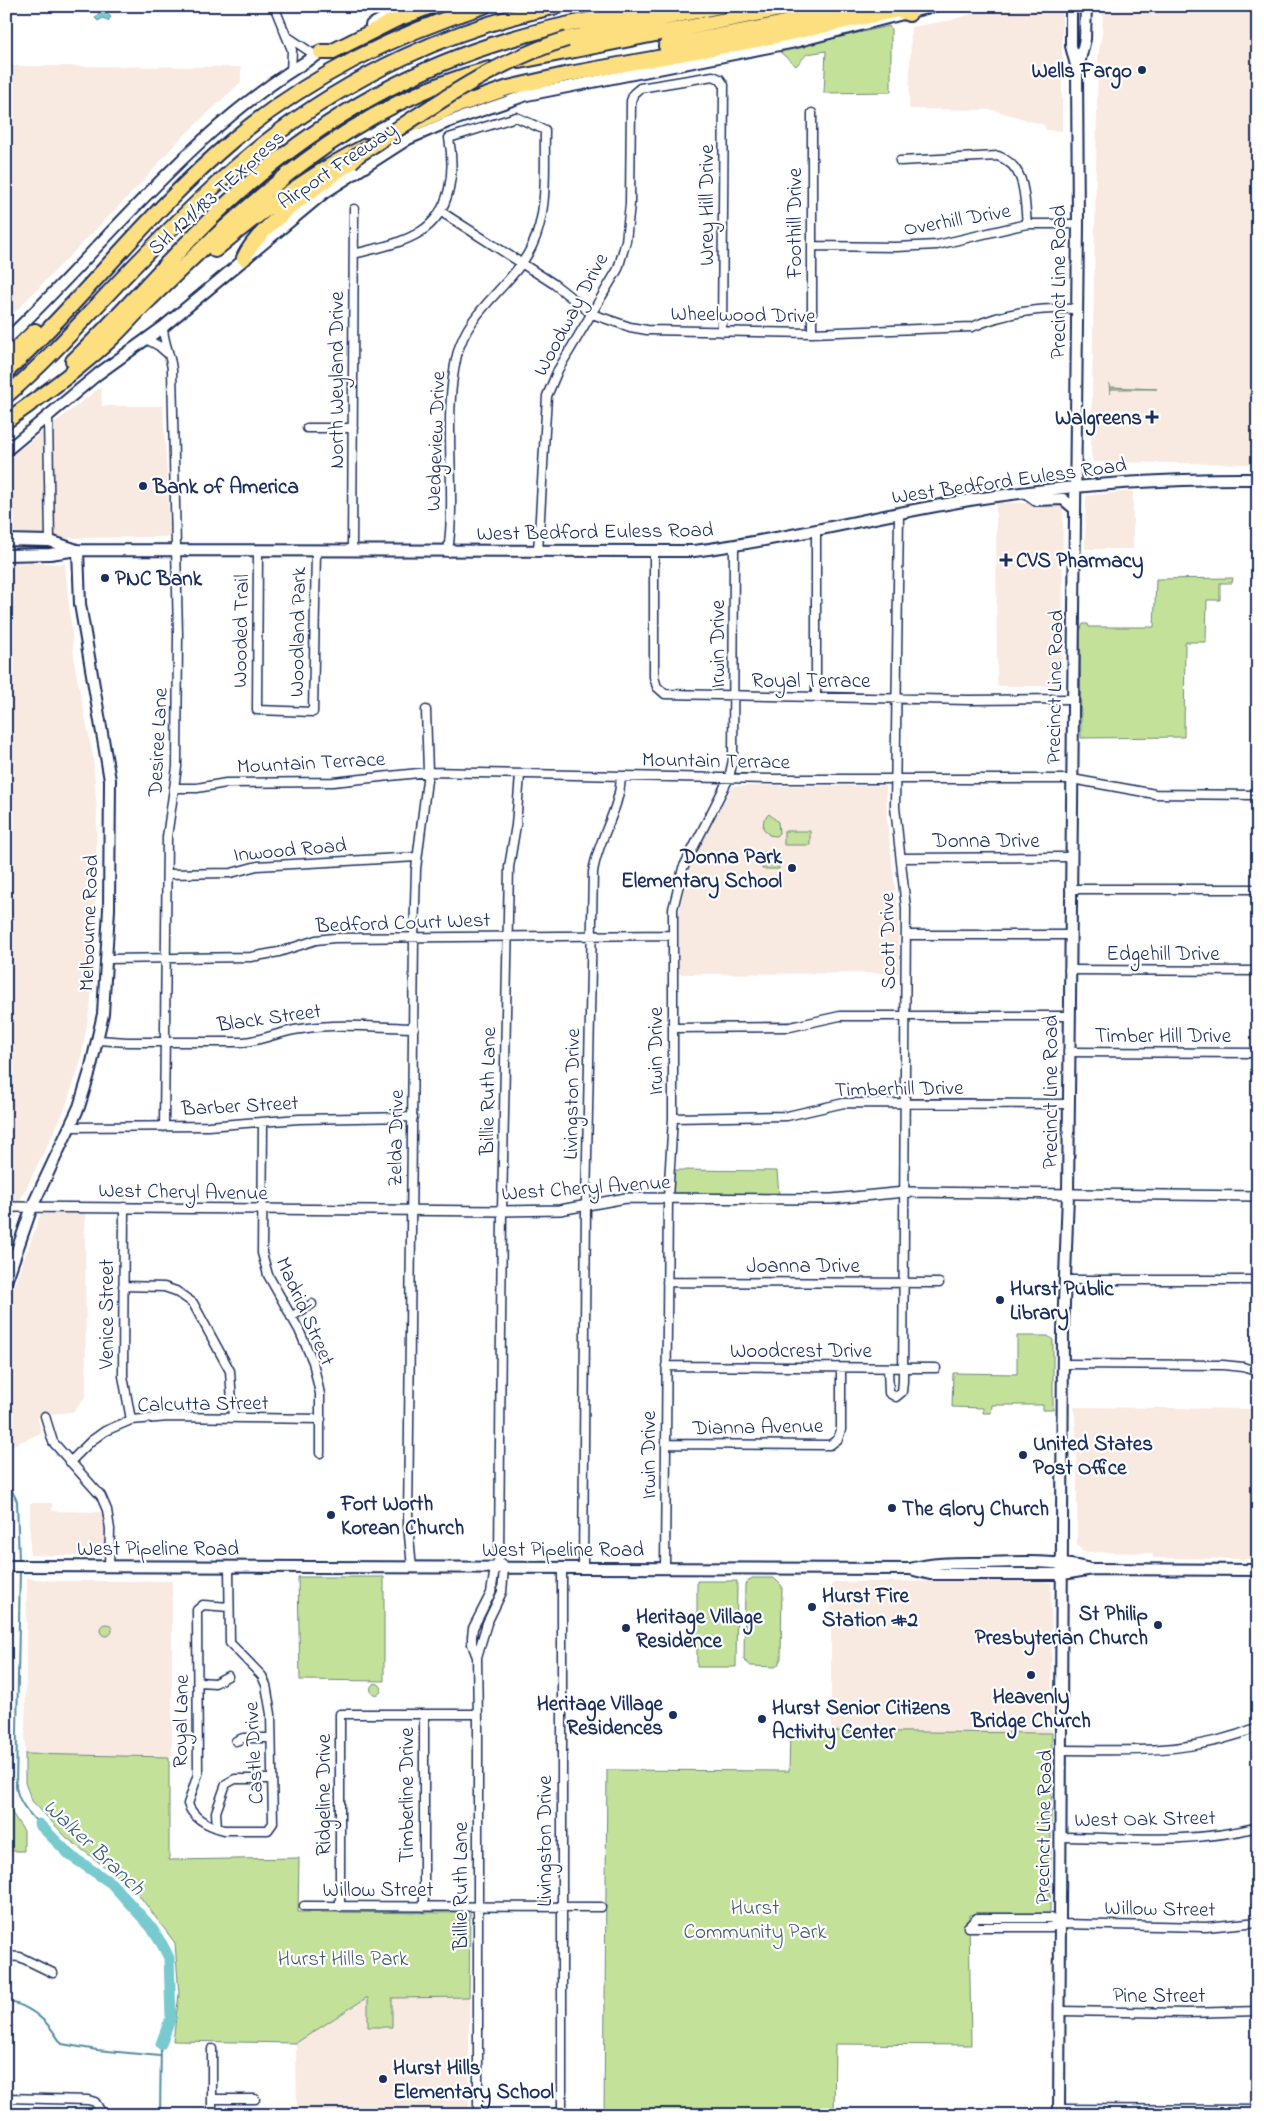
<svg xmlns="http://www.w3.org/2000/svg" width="1264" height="2121" font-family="'Indie Flower',sans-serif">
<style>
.built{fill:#f8e9e1}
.green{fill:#c4e199;stroke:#70887c}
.water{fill:#78cacf;stroke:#538ca2}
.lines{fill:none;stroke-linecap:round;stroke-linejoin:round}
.stream{stroke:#538ca2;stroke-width:2}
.river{stroke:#78cacf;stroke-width:11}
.minor-casing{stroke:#1b2f5e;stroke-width:11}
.tertiary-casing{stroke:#1b2f5e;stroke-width:12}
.secondary-casing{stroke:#1b2f5e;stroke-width:14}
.motorway-casing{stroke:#1b2f5e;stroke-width:18}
.minor{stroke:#fff;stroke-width:8}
.tertiary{stroke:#fff;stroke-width:9}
.secondary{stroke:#fff;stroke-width:10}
.motorway{stroke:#fedf80;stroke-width:14}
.motorway-bridge-casing{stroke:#1b2f5e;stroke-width:18;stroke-linecap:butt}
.motorway-bridge{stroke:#fedf80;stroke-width:14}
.poi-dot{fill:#1b2f5e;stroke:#fff;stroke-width:2}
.labels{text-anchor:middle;stroke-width:4.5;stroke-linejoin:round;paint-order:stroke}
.poi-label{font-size:21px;font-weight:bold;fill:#1b2f5e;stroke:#fff;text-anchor:start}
.street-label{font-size:21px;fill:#1b2f5e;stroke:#fff}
.park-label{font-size:21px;fill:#455c6d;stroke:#fff}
.water-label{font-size:22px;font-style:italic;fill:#375e80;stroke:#fff}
</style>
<rect width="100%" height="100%" fill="#fff"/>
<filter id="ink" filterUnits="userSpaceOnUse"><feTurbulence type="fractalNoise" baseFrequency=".02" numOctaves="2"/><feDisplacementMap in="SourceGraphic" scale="10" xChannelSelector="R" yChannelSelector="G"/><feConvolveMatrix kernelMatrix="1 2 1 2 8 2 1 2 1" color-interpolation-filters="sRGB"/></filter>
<g filter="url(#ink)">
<path class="built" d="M 997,6 L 1055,6 L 1062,12 L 1062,131 L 1046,130 L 1044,125 L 994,110 L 909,109 L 911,27 L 952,20 Z
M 1103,6 L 1258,6 L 1258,464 L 1093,462 L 1091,453 L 1098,56 L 1102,35 Z
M 6,66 L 241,67 L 241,82 L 176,143 L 144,180 L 6,321 Z
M 101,387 L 102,406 L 163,406 L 170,537 L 56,538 L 6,531 L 6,460 Z
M 1133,491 L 1133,549 L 1085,549 L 1086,496 Z
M 996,503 L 1056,503 L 1063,508 L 1062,680 L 1057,680 L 1057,686 L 997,686 Z
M 6,562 L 65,564 L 75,667 L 93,756 L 97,813 L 95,896 L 96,928 L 91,1001 L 80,1064 L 64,1111 L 22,1196 L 6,1249 Z
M 733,786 L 886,786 L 887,820 L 898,912 L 899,973 L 679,974 L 679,915 L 684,887 L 694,856 Z
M 85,1213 L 86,1396 L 73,1412 L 37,1415 L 41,1433 L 6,1448 L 6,1306 L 41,1214 Z
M 1074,1407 L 1256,1409 L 1258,1559 L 1153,1558 L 1152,1553 L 1083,1552 L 1077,1545 L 1077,1447 Z
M 30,1503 L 52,1503 L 52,1511 L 103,1512 L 106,1529 L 105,1556 L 30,1555 Z
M 27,1578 L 56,1581 L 172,1581 L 172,1757 L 25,1754 Z
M 1039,1581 L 1051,1583 L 1052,1733 L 831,1731 L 831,1585 L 835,1582 Z
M 469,1997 L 469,2115 L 297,2115 L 296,2043 L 366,1998 Z"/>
<path class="green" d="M 889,26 L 891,29 L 891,92 L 824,93 L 826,51 L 807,54 L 796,66 L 780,52 L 805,47 L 805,45 Z
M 1109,383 L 1111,387 L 1157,389 L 1111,389 L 1110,394 Z
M 1233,578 L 1232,583 L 1220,583 L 1220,600 L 1207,600 L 1206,642 L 1185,642 L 1184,737 L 1081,738 L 1080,631 L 1083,624 L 1088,624 L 1089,627 L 1154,627 L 1156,579 Z
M 769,814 L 778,822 L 779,833 L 776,836 L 769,835 L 763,828 L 764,819 Z
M 784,831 L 810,831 L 810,845 L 784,845 Z
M 763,852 L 779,852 L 779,869 L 762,869 Z
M 673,1170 L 777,1171 L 779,1195 L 672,1193 Z
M 1017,1336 L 1048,1336 L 1053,1340 L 1053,1410 L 1043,1410 L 1043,1405 L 992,1405 L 991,1413 L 983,1413 L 983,1408 L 952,1407 L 953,1373 L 1017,1374 Z
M 298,1577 L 384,1577 L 384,1681 L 300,1680 Z
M 752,1578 L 774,1578 L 782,1586 L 781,1658 L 778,1665 L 775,1667 L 751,1666 L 744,1660 L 745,1584 Z
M 697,1581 L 737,1581 L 736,1667 L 697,1667 Z
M100 1630a6 6 0 1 1 12 0a6 6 0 1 1-12 0Z
M370.5 1689a5.5 5.5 0 1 1 11 0a5.5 5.5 0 1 1-11 0Z
M 790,1731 L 1052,1733 L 1050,1914 L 969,1915 L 971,2045 L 835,2044 L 834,2115 L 604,2115 L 607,1770 L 789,1771 Z
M 25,1754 L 169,1757 L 169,1860 L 299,1858 L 298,1912 L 470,1913 L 469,1997 L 392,1998 L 392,2027 L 368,2027 L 368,1998 L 366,1998 L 296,2043 L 173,2041 L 179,1994 L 175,1943 L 135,1890 L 67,1838 L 32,1801 L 25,1783 Z
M 6,1804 L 24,1831 L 24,1851 L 6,1851 Z"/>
<path class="water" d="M 102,9 L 111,17 L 108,21 L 103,18 L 98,21 L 95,18 Z"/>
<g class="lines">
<path class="stream" d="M 6,1479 L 17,1501 L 19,1561
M 20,1569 L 16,1786 C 18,1802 28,1812 39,1824
M 6,2002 C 21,2002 38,2014 48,2025 C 53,2030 57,2038 62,2044 L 97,2050 L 160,2056
M 160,2115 L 161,2044"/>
<path class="river" d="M 39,1824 L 71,1856 L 111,1883 L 151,1927 L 163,1946 L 169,1958 L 171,2017 L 161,2044"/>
<defs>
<path id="minor" d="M 274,6 L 292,50 L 291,72
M 288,37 L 315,55
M 900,161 L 998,156 C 1027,167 1024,197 1027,224
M 440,211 L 554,284 L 592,314 L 630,327 L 647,330 L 812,333 L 972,327 C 1006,312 1039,308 1076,309
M 812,246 L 896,247 L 937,245 L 1027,224 L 1078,224
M 354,254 C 376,248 401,244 420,232 C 452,212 455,171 449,138 L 516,117 L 545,130 C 544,168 549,211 532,246 C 513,286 468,309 457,355 C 442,419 457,487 448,552
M 163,327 C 163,342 171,355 172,370 L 178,635 L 177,767 L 167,837 L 164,1127
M 812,333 L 812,113
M 146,339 L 159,346 L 167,353
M 48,416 L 50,541
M 307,428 L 353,428
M 816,530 L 816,697
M 258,551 L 257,710 L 313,712 L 316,551
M 352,551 L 354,209
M 538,552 L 547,396 L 558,370 L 618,269 L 626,241 L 630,204 L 631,101 L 634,93 L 640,88 L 713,76 L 720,79 L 724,85 L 722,332
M 654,553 L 654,677 L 657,687 L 665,694 L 969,700 L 1073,699
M 175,788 L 197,788 L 226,783 L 333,782 L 428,772 L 774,779 L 1072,779 L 1155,794 L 1257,795
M 901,858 L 1070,857
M 167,874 L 231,873 L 257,866 L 417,857
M 1070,889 L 1258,889
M 906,935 L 1070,935
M 107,959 L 251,957 L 279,952 L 316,940 L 334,938 L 673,935
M 1069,970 L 1258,971
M 673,1028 L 790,1027 L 840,1016 L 1069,1016
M 98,1040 L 127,1042 L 244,1042 C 264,1040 281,1031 301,1029 C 338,1023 377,1027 414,1028
M 1068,1052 L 1258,1053
M 673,1118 L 787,1116 L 844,1103 L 1068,1104
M 263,1123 L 262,1253 L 268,1275 L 299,1330 L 313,1362 L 320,1394 L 320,1453
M 70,1127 L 208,1126 L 299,1119 L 413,1117
M 124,1207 L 123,1376 L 131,1420
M 1064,1280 L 1258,1280
M 667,1282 L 939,1283
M 123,1286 L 164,1287 L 176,1291 L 193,1303 L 230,1371 L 233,1418
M 291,1317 L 312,1304
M 1063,1364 L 1223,1365 L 1243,1367 L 1258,1372
M 666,1366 L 936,1368
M 888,1368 L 889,1393 L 896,1397 L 902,1392 L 903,1381 L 906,908 L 895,807 L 899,514
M 45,1416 L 53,1442 L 101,1496 L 107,1510 L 110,1529 L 109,1567
M 666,1444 L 830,1445 L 838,1439 L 841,1430 L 841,1368
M 70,1462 L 91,1441 L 105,1431 L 131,1420 L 169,1417 L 321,1419
M 229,1567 L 230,1643 L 262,1676 L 266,1685 L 271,1714 L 273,1823 L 268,1830 L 224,1830 C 209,1826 193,1819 188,1804 L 198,1774 L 197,1610 L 203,1605 L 229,1607
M 412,1568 L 408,1525 L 414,938 L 416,869 L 428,772 L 426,710
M 562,1568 L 562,2115
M 583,1568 L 586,1205 L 593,872 C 598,838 620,811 621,776
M 665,1568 L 668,1198 L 673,1118 L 673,909 L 683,868 L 729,778 L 733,760 L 734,546
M 477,1657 L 487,1623 L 502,1592 L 504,1568 L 503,1564
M 199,1682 L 215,1683 L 228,1676
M 424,1714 L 424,1907
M 236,1741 L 243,1738 L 271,1738
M 1063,1750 C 1132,1750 1192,1755 1258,1727
M 217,1828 L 216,1812 L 226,1784 L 235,1779 L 271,1779
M 1062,1837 C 1127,1838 1194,1844 1258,1827
M 304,1906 L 601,1907
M 340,1907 L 340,1714 L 478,1714
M 968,1927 L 1051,1927 L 1061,1924 L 1206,1927 L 1258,1922
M 968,1927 L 977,1918 L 1051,1918 L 1061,1924
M 6,1956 L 20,1957 L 53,1973
M 1060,2011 L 1187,2013 L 1258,2011
M 212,2049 L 212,2115
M 6,2098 L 88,2100 L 95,2102 L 103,2115
M 212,2099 L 255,2099
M 1059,2109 L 1258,2110
M 478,2115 L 478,1721 L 477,1657 L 472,1644 L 472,1637 L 473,1628 L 491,1593 L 495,1568 L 499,1558 L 502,1211 L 509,867 L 516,825 L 520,775"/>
<path id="tertiary" d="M 6,1207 L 502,1211 L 560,1210 L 626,1198 L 832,1199 L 905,1192 L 1258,1196"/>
<path id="secondary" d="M 371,25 L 405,6
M 1078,68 L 1085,39 L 1086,6
M 6,340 C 110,241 198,120 326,50
M 6,451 L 98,374 L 163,327 L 324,193 L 408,139 L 448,122 L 527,95 L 795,42 L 934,6
M 1026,493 L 1036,500 L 1063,499 L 1075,509
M 6,540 L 50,541 L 74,549
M 6,555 L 50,554 L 78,550 L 694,551 C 789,539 881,514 976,499 C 1070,485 1163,478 1258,479
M 6,1282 L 32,1207 L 79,1107 L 90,1071 L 103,1014 L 109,909 L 110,780 L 80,604 L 78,550
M 6,1566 L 910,1569 L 930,1574 L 1063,1574 L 1093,1569 L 1258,1570
M 910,1569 C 935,1562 958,1563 983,1563 C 1018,1562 1053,1560 1087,1568
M 1059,2115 L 1063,1332 L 1068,1194 L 1078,224 L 1077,69 L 1071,46 L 1071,6"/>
<path id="motorway" d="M 567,39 L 720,6
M 666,46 L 776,25 L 850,6
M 321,52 L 331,52 L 395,20 L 431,6
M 520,61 L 796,6
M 410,125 L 450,108 L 508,88 L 569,74 L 757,40 L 898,10 L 909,14
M 215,250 C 262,210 311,174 366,146
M 244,258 C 257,227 323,182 351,162
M 6,358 L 35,331
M 73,361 C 125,311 171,256 223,207 C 306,129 402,71 511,39 C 560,24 612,16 662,6
M 6,372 C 85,298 151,209 234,139 C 307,78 393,35 484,6
M 6,396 C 54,355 95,306 139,261 C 179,220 220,178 266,142 C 351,75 451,28 558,6
M 6,421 C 42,396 78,370 110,340 C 124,327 136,312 150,299 C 249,203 351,104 489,69"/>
</defs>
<use href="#minor" class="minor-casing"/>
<use href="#tertiary" class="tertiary-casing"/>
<use href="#secondary" class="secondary-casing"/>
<use href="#motorway" class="motorway-casing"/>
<use href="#minor" class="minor"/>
<use href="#tertiary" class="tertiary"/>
<use href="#secondary" class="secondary"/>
<use href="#motorway" class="motorway"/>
<defs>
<path id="motorway-bridge" d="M 351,162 L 358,155 C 425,112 489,63 567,39"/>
</defs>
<use href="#motorway-bridge" class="motorway-bridge-casing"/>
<use href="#motorway-bridge" class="motorway-bridge"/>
</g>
</g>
<g class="poi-dot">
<circle cx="1142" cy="70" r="5"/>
<path d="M1149.5 409.5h5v5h5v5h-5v5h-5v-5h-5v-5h5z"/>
<circle cx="143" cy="486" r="5"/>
<path d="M1003.5 552.5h5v5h5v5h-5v5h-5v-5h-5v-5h5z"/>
<circle cx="105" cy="578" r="5"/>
<circle cx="792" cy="868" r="5"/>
<circle cx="1000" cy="1300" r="5"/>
<circle cx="1023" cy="1455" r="5"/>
<circle cx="892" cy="1508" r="5"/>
<circle cx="331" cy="1515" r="5"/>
<circle cx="812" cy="1607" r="5"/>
<circle cx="1158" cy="1625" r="5"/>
<circle cx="626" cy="1628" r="5"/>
<circle cx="1031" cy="1675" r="5"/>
<circle cx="673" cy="1715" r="5"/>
<circle cx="762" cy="1719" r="5"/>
<circle cx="383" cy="2079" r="5"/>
</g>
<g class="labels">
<g class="poi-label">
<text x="1132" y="77" text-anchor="end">Wells Fargo</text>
<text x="1142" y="424" text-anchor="end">Walgreens</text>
<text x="153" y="493">Bank of America</text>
<text x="1016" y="567">CVS Pharmacy</text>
<text x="115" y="585">PNC Bank</text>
<text x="782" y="863" text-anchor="end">Donna Park<tspan x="782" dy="24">Elementary School</tspan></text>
<text x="1010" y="1295">Hurst Public<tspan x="1010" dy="24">Library</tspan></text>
<text x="1033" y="1450">United States<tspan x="1033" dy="24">Post Office</tspan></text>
<text x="341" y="1510">Fort Worth<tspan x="341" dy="24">Korean Church</tspan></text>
<text x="902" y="1515">The Glory Church</text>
<text x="822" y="1602">Hurst Fire<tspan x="822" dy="24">Station #2</tspan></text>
<text x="1148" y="1620" text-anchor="end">St Philip<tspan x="1148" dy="24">Presbyterian Church</tspan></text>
<text x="636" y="1623">Heritage Village<tspan x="636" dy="24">Residence</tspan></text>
<text x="1031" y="1703" text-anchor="middle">Heavenly<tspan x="1031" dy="24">Bridge Church</tspan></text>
<text x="663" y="1710" text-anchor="end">Heritage Village<tspan x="663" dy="24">Residences</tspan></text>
<text x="772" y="1714">Hurst Senior Citizens<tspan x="772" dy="24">Activity Center</tspan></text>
<text x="393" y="2074">Hurst Hills<tspan x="393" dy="24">Elementary School</tspan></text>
</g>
<g class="street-label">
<text transform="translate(337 165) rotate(-34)" y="7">Airport Freeway</text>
<text transform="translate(216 192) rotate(-42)" y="7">SH 121/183 TEXpress</text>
<text transform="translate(706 205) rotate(-90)" y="7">Wrey Hill Drive</text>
<text transform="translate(957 219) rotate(-10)" y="7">Overhill Drive</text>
<text transform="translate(794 223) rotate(-90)" y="7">Foothill Drive</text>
<text transform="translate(1058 282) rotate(-90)" y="7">Precinct Line Road</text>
<text transform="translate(570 314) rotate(-62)" y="7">Woodway Drive</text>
<text transform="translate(743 314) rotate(1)" y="7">Wheelwood Drive</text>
<text transform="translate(336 380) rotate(-90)" y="7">North Weyland Drive</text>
<text transform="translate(435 441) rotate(-88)" y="7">Wedgeview Drive</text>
<text transform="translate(1009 480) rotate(-8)" y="7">West Bedford Euless Road</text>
<text transform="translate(595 531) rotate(-1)" y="7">West Bedford Euless Road</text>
<text transform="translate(240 631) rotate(-89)" y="7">Wooded Trail</text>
<text transform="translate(297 632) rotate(-89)" y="7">Woodland Park</text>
<text transform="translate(717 644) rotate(-90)" y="7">Irwin Drive</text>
<text x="811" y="687">Royal Terrace</text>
<text transform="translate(1054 687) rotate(-89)" y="7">Precinct Line Road</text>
<text transform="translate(157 742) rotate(-87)" y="7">Desiree Lane</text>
<text transform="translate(716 760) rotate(1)" y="7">Mountain Terrace</text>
<text transform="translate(311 762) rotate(-3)" y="7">Mountain Terrace</text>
<text x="986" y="847">Donna Drive</text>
<text transform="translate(290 849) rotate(-5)" y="7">Inwood Road</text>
<text transform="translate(403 922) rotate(-2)" y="7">Bedford Court West</text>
<text transform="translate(88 923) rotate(-88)" y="7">Melbourne Road</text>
<text transform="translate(887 941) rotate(-91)" y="7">Scott Drive</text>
<text x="1163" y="960">Edgehill Drive</text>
<text transform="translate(269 1017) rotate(-8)" y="7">Black Street</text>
<text x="1163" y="1042">Timber Hill Drive</text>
<text transform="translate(655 1051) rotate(-90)" y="7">Irwin Drive</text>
<text transform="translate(899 1088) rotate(-1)" y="7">Timberhill Drive</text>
<text transform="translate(487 1091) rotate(-89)" y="7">Billie Ruth Lane</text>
<text transform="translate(1050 1092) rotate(-90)" y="7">Precinct Line Road</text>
<text transform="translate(571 1094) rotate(-89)" y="7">Livingston Drive</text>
<text transform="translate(240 1105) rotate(-3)" y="7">Barber Street</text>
<text transform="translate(395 1138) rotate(-89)" y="7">Zelda Drive</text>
<text transform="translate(586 1187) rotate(-4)" y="7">West Cheryl Avenue</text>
<text transform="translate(183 1191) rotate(1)" y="7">West Cheryl Avenue</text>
<text x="803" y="1272">Joanna Drive</text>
<text transform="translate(306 1311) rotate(66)" y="7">Madrid Street</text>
<text transform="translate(106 1314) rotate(-90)" y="7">Venice Street</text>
<text x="801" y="1357">Woodcrest Drive</text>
<text transform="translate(203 1403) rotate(-1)" y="7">Calcutta Street</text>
<text transform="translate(758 1426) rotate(-1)" y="7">Dianna Avenue</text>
<text transform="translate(648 1455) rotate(-90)" y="7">Irwin Drive</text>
<text x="158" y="1555">West Pipeline Road</text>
<text x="563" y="1556">West Pipeline Road</text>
<text transform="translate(180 1721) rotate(-89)" y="7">Royal Lane</text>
<text transform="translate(253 1753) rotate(-93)" y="7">Castle Drive</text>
<text transform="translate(323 1795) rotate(-90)" y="7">Ridgeline Drive</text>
<text transform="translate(406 1795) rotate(-90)" y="7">Timberline Drive</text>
<text transform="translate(1145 1818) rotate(-1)" y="7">West Oak Street</text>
<text transform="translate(1043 1827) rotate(-89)" y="7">Precinct Line Road</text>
<text transform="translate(544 1841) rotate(-90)" y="7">Livingston Drive</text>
<text transform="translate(460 1886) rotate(-90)" y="7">Billie Ruth Lane</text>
<text x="378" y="1896">Willow Street</text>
<text transform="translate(1160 1908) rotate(1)" y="7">Willow Street</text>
<text x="1159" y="2002">Pine Street</text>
</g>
<g class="park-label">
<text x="755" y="1914">Hurst<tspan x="755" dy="24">Community Park</tspan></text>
<text x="343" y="1965">Hurst Hills Park</text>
</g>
<g class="water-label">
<text transform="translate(95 1846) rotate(43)" y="8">Walker Branch</text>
</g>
</g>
<rect width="1264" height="2121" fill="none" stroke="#fff" stroke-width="25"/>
<rect x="12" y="12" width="1239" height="2096" fill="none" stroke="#1b2f5e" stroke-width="2" filter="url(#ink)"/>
</svg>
